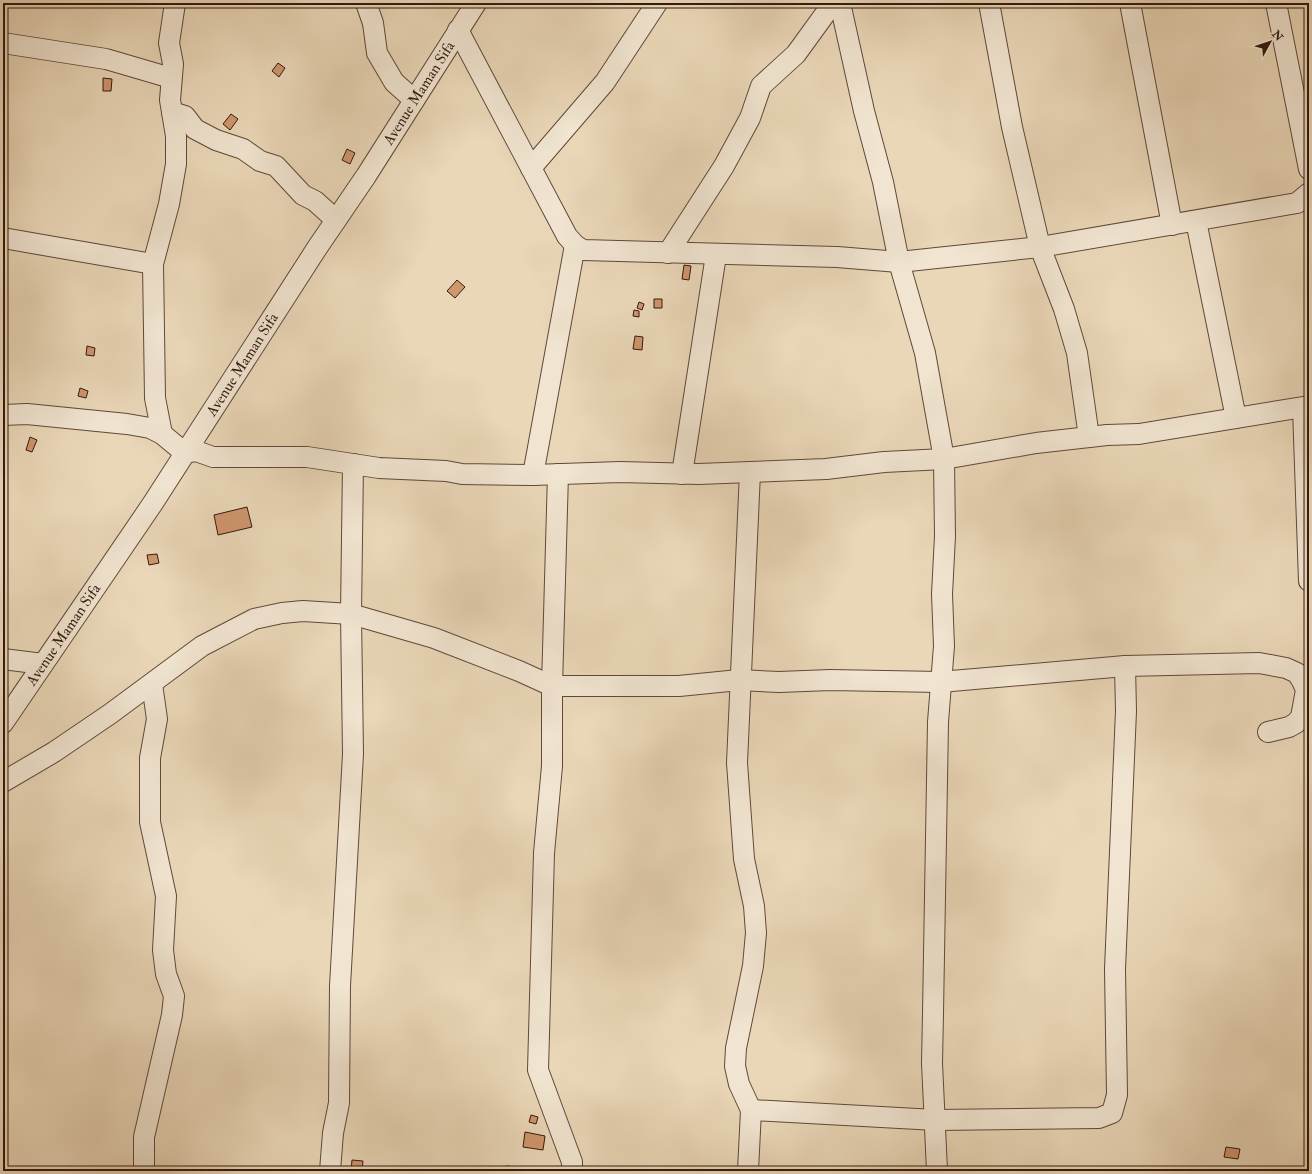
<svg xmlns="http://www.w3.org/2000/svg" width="1312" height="1174" font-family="'IM FELL Double Pica',serif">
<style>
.building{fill:#d0966d;stroke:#32190f}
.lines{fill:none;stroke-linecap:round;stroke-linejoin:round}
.minor-casing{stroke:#604839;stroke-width:22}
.minor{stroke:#f1e5d1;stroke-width:20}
.labels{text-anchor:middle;stroke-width:3;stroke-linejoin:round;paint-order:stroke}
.street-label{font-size:15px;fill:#32190f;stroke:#f1e5d1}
</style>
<rect width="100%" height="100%" fill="#ead7b8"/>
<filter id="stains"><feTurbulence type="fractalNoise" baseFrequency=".005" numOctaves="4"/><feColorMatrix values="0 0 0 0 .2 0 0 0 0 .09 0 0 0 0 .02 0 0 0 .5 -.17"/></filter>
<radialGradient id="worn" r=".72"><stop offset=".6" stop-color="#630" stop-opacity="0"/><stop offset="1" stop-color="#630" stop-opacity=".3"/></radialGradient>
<path class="building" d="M 278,63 L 285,68 L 279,77 L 272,71 Z
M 103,78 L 112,79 L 111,91 L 103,91 Z
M 231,114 L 238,119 L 230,130 L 223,124 Z
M 347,149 L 355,153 L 350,164 L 342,160 Z
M 684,265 L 691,266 L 689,280 L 682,279 Z
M 457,280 L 465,287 L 455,298 L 447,291 Z
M 654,299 L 662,299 L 662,308 L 654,308 Z
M 639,302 L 644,304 L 642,310 L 637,308 Z
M 634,310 L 639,311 L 639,317 L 633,316 Z
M 635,336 L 643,337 L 642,350 L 633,349 Z
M 87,346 L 95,348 L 94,356 L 86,355 Z
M 80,388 L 88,391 L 86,398 L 78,396 Z
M 30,437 L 37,440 L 32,452 L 26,450 Z
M 247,507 L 252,527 L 218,535 L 214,515 Z
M 157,554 L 159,563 L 149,565 L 147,555 Z
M 531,1115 L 538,1117 L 536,1124 L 529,1122 Z
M 525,1132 L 545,1136 L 543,1150 L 523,1147 Z
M 1226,1147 L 1240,1149 L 1238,1159 L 1224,1157 Z
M 352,1160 L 363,1161 L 362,1171 L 351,1171 Z
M 506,1166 L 536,1169 L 536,1171 L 506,1171 Z"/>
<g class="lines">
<defs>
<g id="minor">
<path d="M 366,3 L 373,23 L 377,53 L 394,82 L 414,100"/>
<path d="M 840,3 L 864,111 L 883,182 L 899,262 L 925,353 L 944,459 L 945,536 L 942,594 L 944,646 L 938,722 L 933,1013 L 932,1063 L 937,1171"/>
<path d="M 989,3 L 1012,127 L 1040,247 L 1064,309 L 1077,353 L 1089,437"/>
<path d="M 1130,3 L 1172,225"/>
<path d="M 1276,3 L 1309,169"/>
<path d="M 458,30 L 567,236 L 575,245 L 583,250 L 837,257 L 899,262 L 1040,247 L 1297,203 L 1309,193"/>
<path d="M 3,43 L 106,59 L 171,78"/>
<path d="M 172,112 L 185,116 L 195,129 L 216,140 L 243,149 L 260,161 L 276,166 L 303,195 L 315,201 L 336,220"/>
<path d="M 531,168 L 605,82 L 657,3"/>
<path d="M 1196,221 L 1236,418"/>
<path d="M 3,238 L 153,264"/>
<path d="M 668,253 L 724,166 L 750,118 L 761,86 L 796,54 L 833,3"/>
<path d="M 1303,408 L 1309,581"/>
<path d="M 3,415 L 27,414 L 127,424 L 150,428 L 162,434 L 185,453 L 196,451 L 213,457 L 307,457 L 379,468 L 446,471 L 462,474 L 533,475 L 620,472 L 699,474 L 750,472 L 826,469 L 884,462 L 944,459 L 1036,443 L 1107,435 L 1139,434 L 1309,406"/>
<path d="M 162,434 L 155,398 L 153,264 L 169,204 L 176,164 L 176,136 L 170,100 L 173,64 L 169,43 L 175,3"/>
<path d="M 558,474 L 552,686 L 552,766 L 544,853 L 538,1070 L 572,1162 L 572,1171"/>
<path d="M 682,474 L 716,255"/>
<path d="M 533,475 L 575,245"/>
<path d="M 3,659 L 43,664"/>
<path id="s1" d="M 3,723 L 153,503 L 317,248 L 366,176 L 476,3"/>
<path d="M 3,782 L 54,752 L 110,714 L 202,646 L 254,619 L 282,613 L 303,611 L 351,614 L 434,638 L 519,671 L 552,686 L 679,686 L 739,680 L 779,682 L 830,680 L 940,682 L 1125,666 L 1259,663 L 1286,668 L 1297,673 L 1302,681 L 1306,690 L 1301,717 L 1296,723 L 1289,727 L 1268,732"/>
<path d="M 751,1110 L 936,1120 L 1099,1118 L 1112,1113 L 1117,1095 L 1115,969 L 1126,711 L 1125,666"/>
<path d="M 144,1171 L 144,1137 L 172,1015 L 174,996 L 166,974 L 163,950 L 166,896 L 150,822 L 150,758 L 157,719 L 152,684"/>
<path d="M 330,1171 L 333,1133 L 339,1103 L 340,986 L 353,754 L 351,614 L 353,464"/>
<path d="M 748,1171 L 751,1110 L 739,1084 L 735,1066 L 736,1048 L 753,966 L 756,933 L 754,906 L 744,859 L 737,763 L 750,472"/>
</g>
</defs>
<use href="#minor" class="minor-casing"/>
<use href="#minor" class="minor"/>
</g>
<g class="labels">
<g class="street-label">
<text dy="5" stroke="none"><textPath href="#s1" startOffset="755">Avenue Maman Sifa</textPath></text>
<text dy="5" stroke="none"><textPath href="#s1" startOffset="431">Avenue Maman Sifa</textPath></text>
<text dy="5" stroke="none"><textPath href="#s1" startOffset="107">Avenue Maman Sifa</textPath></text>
</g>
</g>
<rect width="1312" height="1174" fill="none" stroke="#ead7b8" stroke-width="16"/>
<rect x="4" y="4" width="1304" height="1166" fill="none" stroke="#32190f" stroke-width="2"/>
<rect x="8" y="8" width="1296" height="1158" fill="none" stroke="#32190f"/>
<g transform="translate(1270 42) rotate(50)" stroke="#f1e5d1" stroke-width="3" paint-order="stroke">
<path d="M0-3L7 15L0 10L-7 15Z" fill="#32190f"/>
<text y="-6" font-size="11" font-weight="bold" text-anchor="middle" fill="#32190f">N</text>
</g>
<rect width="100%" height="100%" filter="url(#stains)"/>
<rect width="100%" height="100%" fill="url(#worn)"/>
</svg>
